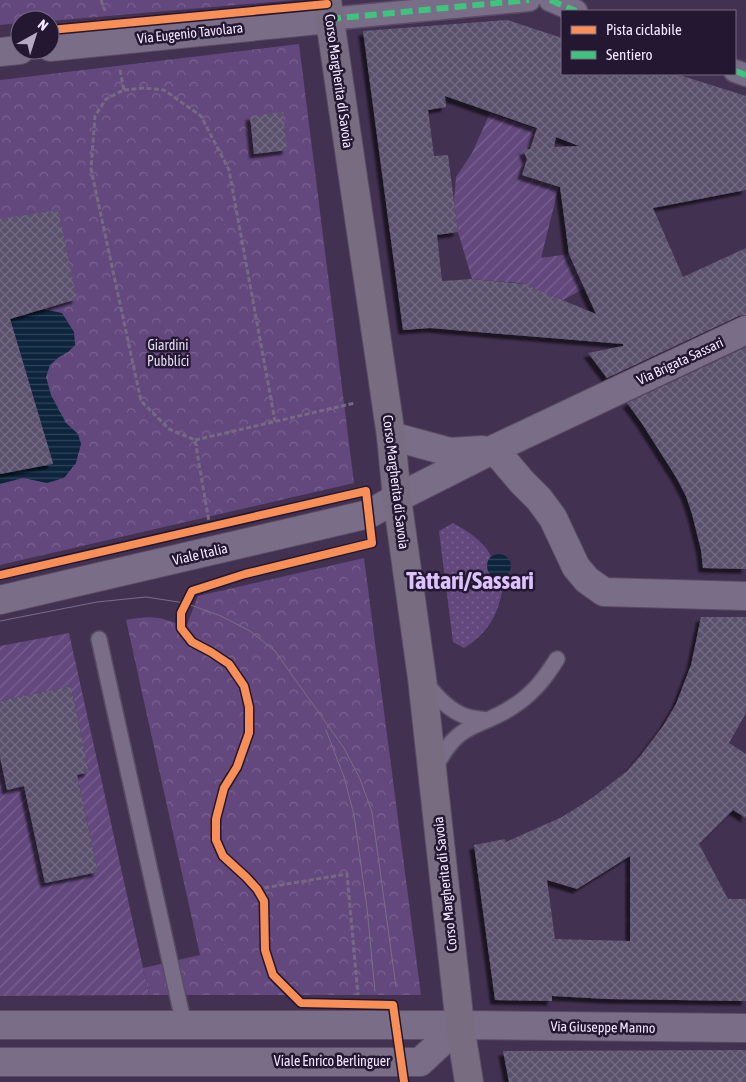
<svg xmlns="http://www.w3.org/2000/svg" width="746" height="1082" font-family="'Asap Condensed',sans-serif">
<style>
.grass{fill:url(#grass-dots)}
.park{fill:url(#park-crowns)}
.garden{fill:url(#garden-furrows)}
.water{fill:url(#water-rules)}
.building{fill:url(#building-cross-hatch);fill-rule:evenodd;filter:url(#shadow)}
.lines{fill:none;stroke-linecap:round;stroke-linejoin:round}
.service-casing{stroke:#5a4c65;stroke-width:18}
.pedestrian-casing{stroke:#5a4c65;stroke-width:25}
.minor-casing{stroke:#5a4c65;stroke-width:30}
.tertiary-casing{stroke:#5a4c65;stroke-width:30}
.secondary-casing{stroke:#5a4c65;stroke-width:30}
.path{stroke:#766a82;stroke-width:3;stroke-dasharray:5 2.5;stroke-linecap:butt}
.service{stroke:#7a6d88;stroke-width:15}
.pedestrian{stroke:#7a6d88;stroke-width:22}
.minor{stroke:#7a6d88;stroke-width:28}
.tertiary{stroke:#7a6d88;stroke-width:28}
.secondary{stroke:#776c80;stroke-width:28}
.tram{stroke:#7a6e87;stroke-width:1}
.quiet{stroke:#40c37c;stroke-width:6;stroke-dasharray:12 6;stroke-linecap:butt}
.cycleway-casing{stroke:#241731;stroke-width:11}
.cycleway{stroke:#f78f57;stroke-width:8}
.labels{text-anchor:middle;stroke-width:5;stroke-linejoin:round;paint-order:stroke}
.street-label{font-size:14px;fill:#f2e8ff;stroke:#241731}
.park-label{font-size:14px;fill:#e3d9f0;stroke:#241731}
.town-label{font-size:24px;font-weight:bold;fill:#ddc2fc;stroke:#241731}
</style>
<defs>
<pattern id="grass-dots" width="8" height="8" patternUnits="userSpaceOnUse" patternTransform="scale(1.25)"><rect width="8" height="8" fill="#63487d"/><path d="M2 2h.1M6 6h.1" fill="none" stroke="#7a6290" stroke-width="1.8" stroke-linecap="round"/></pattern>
<pattern id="park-crowns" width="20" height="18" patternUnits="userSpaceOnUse" patternTransform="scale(1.25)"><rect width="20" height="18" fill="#63487d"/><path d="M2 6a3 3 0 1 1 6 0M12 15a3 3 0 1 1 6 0" fill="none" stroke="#7a6290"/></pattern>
<pattern id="garden-furrows" width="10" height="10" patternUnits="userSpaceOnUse" patternTransform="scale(1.25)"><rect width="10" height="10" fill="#63487d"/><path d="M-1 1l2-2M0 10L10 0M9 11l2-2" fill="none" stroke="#7a6290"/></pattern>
<pattern id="water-rules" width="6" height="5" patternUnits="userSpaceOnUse" patternTransform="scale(1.25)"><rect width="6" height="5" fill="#0c253d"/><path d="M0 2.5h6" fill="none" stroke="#30455a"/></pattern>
<pattern id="building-cross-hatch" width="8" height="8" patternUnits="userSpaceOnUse" patternTransform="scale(1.25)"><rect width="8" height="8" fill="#5b516d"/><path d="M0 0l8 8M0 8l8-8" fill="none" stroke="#736a83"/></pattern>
<filter id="shadow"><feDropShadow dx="-4.5" dy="4.5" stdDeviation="1" flood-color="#0009"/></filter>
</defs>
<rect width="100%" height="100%" fill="#433152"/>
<path class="grass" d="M 453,523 C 467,531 483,540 491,556 C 485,563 487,569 492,576 L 504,577 C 501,608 492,631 464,648 L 453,642 L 439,531 Z"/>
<path class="park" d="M 0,0 L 294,0 L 50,21 L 20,20 L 20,23 L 0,25 Z
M 299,44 L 354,483 L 0,565 L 0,80 Z
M 364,558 L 421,995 L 149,995 L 143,968 L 200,955 L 126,620 C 153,615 161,617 186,627 L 198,596 Z"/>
<path class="garden" d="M 490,113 L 536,129 L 522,175 L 559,186 L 541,258 L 569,254 L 585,288 L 563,300 L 520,283 L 472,279 L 458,232 L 454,202 L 456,177 L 472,153 Z
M 69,633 L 149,995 L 0,996 L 0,757 L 7,790 L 24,786 L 45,882 L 98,872 L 77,775 L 89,772 L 71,686 L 0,701 L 0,646 Z"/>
<path class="water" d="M 43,309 L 62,313 L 74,332 L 75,345 L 68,352 L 59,357 L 50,365 L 46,377 L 51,395 L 66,423 L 78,434 L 81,444 L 76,463 L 64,478 L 47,483 L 23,478 L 0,484 L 0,474 L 53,463 L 10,319 Z
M487 566a12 12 0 1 1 24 0a12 12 0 1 1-24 0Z"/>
<path class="building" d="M 507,20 L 562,38 L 562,74 L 676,74 L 746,96 L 746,190 L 653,208 L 683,277 L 746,248 L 746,315 L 739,316 L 607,378 L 588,353 L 623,346 L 623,344 L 430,328 L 403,330 L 363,31 ZM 445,96 L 537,128 L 530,149 L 523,150 L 527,159 L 522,175 L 560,187 L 569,254 L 596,314 L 524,284 L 472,279 L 442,281 L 437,235 L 458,232 L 448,155 L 434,156 L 428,110 L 446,107 ZM 556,137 L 579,146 L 554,147 Z
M 283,112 L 287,150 L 254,154 L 250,116 Z
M 58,210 L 77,299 L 10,319 L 53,464 L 0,474 L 0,219 Z
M 746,347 L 746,569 L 703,568 L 701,550 L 692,514 L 686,496 L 676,477 L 641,422 L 627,403 Z
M 701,617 L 746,617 L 746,713 L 729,743 L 746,754 L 746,818 L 733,810 L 699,844 L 728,899 L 746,899 L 746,1001 L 608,999 L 552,996 L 552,1001 L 495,1000 L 474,845 L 505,839 L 506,842 L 562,817 L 592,798 L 627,771 L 641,755 L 663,726 L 676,704 L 691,665 ZM 630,856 L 630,941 L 555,939 L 547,880 L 577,889 Z
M 71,686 L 89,772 L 77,775 L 98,872 L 45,883 L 24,786 L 7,790 L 0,757 L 0,701 Z
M 746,1050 L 746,1082 L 509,1082 L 503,1051 Z"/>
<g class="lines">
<defs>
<path id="service" d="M 99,639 L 184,1025
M 425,682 C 436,696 450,712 468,717 C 475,719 482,719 488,720
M 435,768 C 443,752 453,736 470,728 C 483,721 497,717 509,709 C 531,696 544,680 557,659"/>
<path id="pedestrian" d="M 550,0 L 576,11
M 329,19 L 529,0
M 735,71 L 746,75"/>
<path id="minor" d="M 50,47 L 329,19
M 0,52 L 20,50
M 391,436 L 450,452 L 482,450
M 494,449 L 522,482 L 539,499 L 553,518 L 576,567 L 587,580 L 604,592 L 746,596
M 397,498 L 494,449 L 746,330"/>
<path id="tertiary" d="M 0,600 L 369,514 L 397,498
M 0,1025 L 460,1025 L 746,1028
M 0,1062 L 420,1062 L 460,1025"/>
<path id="secondary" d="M 327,0 L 391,436 L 397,498 L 422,678 L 460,1025 L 469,1082"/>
</defs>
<use href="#service" class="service-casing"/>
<use href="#pedestrian" class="pedestrian-casing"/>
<use href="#minor" class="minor-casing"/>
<use href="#tertiary" class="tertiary-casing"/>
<use href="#secondary" class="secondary-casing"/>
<path class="path" d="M 101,0 L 105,11
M 120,70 L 124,90 L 106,99 L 95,116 L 91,169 L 141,401 L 169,429 L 195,440 L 209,522
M 124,90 L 144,88 L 164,90 L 201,116 L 229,170 L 275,421
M 195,440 L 355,403
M 257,889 L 347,874 L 358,995"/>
<use href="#service" class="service"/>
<use href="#pedestrian" class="pedestrian"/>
<use href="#minor" class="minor"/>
<use href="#tertiary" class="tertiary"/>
<use href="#secondary" class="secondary"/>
<path class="tram" d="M 0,621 L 97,602 L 146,597 L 185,603 L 221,616 L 250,631 L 275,651 L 344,748 L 360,779 L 372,812 L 396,987
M 326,730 L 344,777 L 354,815 L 367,908 L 375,991"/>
<path class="quiet" d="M 550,0 L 576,11
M 329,19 L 529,0
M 735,71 L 746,75"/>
<defs>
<path id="cycleway" d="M 50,30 L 327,4
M 0,575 L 366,491 L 372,543 L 245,574 L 192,591 L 181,613 L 181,628 L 192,642 L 211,652 L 229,664 L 244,686 L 249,707 L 249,733 L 237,767 L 224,788 L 216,819 L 216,840 L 223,856 L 246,877 L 257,889 L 264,901 L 265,950 L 273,975 L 301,1003 L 393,1005 L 404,1082"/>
</defs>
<use href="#cycleway" class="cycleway-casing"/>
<use href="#cycleway" class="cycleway"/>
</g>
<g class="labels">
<g class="street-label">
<text transform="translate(190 33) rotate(-6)" y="5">Via Eugenio Tavolara</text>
<text transform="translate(339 81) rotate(82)" y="5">Corso Margherita di Savoia</text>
<text transform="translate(680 361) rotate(-25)" y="5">Via Brigata Sassari</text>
<text transform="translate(396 482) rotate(83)" y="5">Corso Margherita di Savoia</text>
<text transform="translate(200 554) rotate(-13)" y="5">Viale Italia</text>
<text transform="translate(445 884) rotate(-96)" y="5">Corso Margherita di Savoia</text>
<text transform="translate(603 1027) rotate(1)" y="5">Via Giuseppe Manno</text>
<text x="332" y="1066">Viale Enrico Berlinguer</text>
</g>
<g class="park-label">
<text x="168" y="350">Giardini<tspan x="168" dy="16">Pubblici</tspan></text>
</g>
<g class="town-label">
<text x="470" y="589">Tàttari/Sassari</text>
</g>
</g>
<rect x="561" y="10" width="175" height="65" fill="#241731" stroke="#766b83"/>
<rect x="571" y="26" width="25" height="8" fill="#f78f57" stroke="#766b83"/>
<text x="606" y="35" font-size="15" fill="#f2e8ff">Pista ciclabile</text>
<rect x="571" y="51" width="25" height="8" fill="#40c37c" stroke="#766b83"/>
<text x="606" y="60" font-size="15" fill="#f2e8ff">Sentiero</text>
<g transform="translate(35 35) rotate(39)"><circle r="24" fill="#241731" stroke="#766b83"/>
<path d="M0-4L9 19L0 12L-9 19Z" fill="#b5a8c2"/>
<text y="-8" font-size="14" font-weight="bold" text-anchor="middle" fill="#f2e8ff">N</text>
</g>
</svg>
